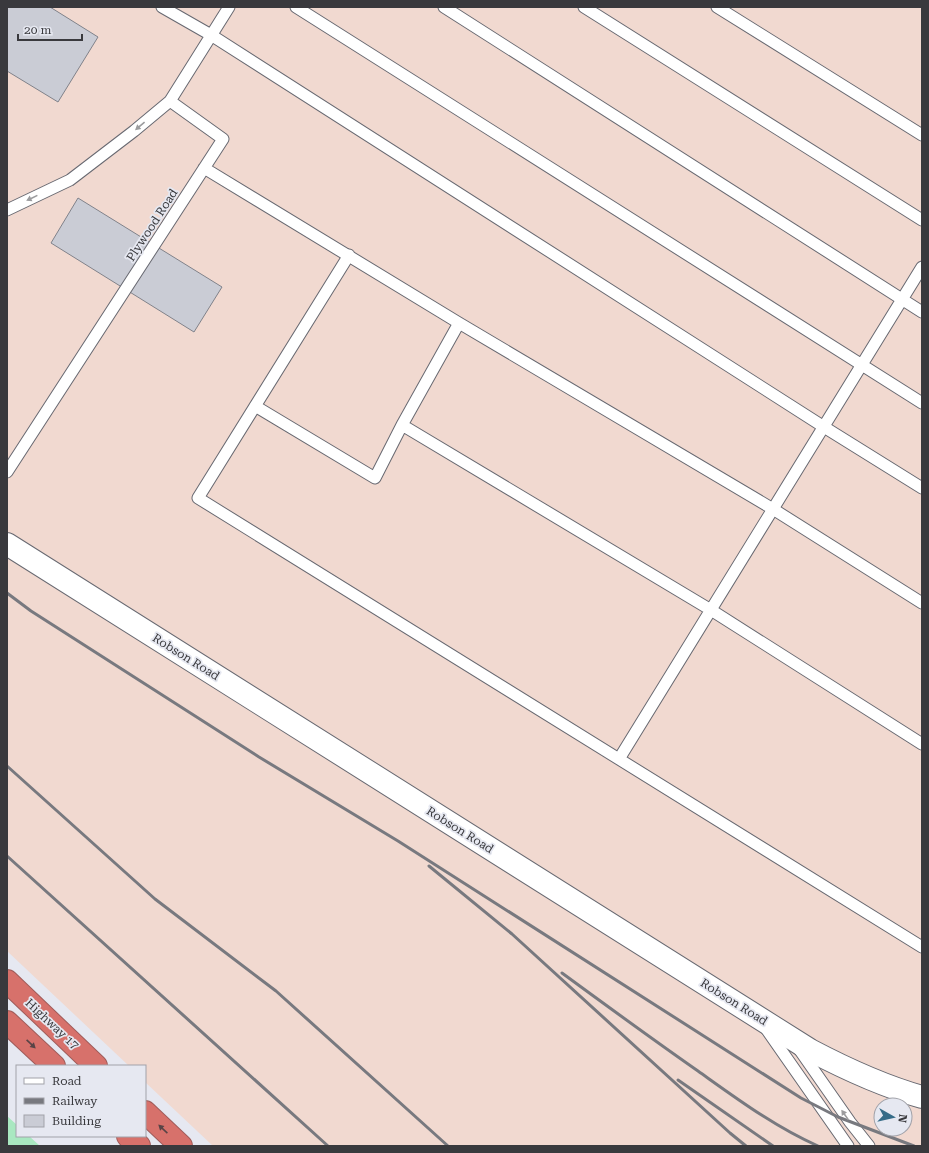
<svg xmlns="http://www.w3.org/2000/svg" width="929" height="1153" font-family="'Roboto Serif',serif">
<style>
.industrial{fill:#f1d9d0;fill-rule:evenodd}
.green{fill:#a9e8c1}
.building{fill:#caccd5;stroke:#80828a}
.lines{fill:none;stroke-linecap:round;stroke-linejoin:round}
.service-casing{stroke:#686971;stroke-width:13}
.minor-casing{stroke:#686971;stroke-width:24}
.motorway-casing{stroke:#a05d5b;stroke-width:24}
.service{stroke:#fff;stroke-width:11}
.minor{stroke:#fff;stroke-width:22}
.motorway{stroke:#d7716b;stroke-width:22}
.rail{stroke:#78797f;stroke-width:3}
.oneway{fill:#9c9c9e}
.oneway2{fill:#594446}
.labels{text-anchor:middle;stroke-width:3.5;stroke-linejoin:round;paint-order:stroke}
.street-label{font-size:12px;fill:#39393d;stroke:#e6e8f1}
</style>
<rect width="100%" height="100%" fill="#e6e8f1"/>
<path class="industrial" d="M 7,7 L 922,7 L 922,1146 L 213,1146 L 145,1082 L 145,1066 L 129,1066 L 7,951 ZM 881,1105 L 905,1105 L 905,1129 L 881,1129 Z"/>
<path class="green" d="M 7,1116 L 17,1125 L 17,1136 L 29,1136 L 40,1146 L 7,1146 Z"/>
<path class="building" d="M 7,7 L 50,7 L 98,37 L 58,102 L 7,71 Z
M 78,198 L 222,287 L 194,332 L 51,243 Z"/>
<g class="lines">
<defs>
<path id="service" d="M 162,7 L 211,35 L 824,427 L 922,488
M 296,7 L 922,403
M 444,7 L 922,312
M 584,7 L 922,220
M 717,7 L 922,135
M 204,168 L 459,323 L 773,509 L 922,603
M 7,210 L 70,180 L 134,131 L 170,101
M 349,255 L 198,498 L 922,947
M 255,406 L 375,478 L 402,425 L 459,323
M 402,425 L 711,610 L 922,744
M 7,472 L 223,139 L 170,101 L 229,7
M 619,759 L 922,267
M 767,1030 L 848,1146
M 799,1049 L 850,1122 L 869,1146"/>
<path id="minor" d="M 7,544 L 810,1050 C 846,1069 883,1086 922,1097"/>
<path id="motorway" d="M 7,981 L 96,1066
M 7,1022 L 54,1066
M 145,1112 L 181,1146
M 128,1136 L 139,1146"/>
</defs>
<use href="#service" class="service-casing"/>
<use href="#minor" class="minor-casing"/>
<use href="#motorway" class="motorway-casing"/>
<use href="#service" class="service"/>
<use href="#minor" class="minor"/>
<use href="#motorway" class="motorway"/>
<path class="rail" d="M 7,593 L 31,611 L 259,757 L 398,841 L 801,1098 L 838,1117 L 914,1146
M 7,766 L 155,899 L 276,991 L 448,1146
M 7,856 L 328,1146
M 429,866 L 512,934 L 730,1133 L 746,1146
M 562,973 C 607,1006 652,1039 698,1071 C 736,1098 775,1127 818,1146
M 678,1080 L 773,1146"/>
</g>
<defs><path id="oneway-solid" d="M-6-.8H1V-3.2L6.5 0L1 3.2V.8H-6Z"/></defs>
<g class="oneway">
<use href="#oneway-solid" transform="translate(140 126) rotate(140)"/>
<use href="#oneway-solid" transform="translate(32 198) rotate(154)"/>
<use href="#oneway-solid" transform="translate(845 1115) rotate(-125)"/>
</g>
<g class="oneway2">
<use href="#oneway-solid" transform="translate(31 1044) rotate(43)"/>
<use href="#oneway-solid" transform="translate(163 1129) rotate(-137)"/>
</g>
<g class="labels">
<g class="street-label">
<text transform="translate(152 225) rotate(-57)" y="4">Plywood Road</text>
<text transform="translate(186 657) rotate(32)" y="4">Robson Road</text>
<text transform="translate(460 830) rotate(32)" y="4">Robson Road</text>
<text transform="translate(734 1002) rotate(32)" y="4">Robson Road</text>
<text transform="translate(52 1024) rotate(43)" y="4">Highway 17</text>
</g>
</g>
<rect width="929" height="1153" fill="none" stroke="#39393d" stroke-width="16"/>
<rect x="16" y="1065" width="130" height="72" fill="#e6e8f1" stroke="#a1a2a9"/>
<rect x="24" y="1078" width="20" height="6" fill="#ffffff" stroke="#a1a2a9"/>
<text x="52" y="1085" font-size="12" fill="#39393d">Road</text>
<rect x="24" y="1098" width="20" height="6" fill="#78797f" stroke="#a1a2a9"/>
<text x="52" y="1105" font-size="12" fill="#39393d">Railway</text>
<rect x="24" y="1115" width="20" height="12" fill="#caccd5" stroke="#a1a2a9"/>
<text x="52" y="1125" font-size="12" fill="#39393d">Building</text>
<g transform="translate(893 1117) rotate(98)"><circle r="19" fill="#e6e8f1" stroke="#a1a2a9"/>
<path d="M0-3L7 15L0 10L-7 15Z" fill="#366c88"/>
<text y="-6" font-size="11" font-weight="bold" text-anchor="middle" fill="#39393d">N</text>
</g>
<path d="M18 34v6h64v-6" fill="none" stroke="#39393d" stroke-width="2"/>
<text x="24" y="34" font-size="12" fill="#39393d" stroke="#e6e8f1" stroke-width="3" paint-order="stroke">20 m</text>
</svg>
